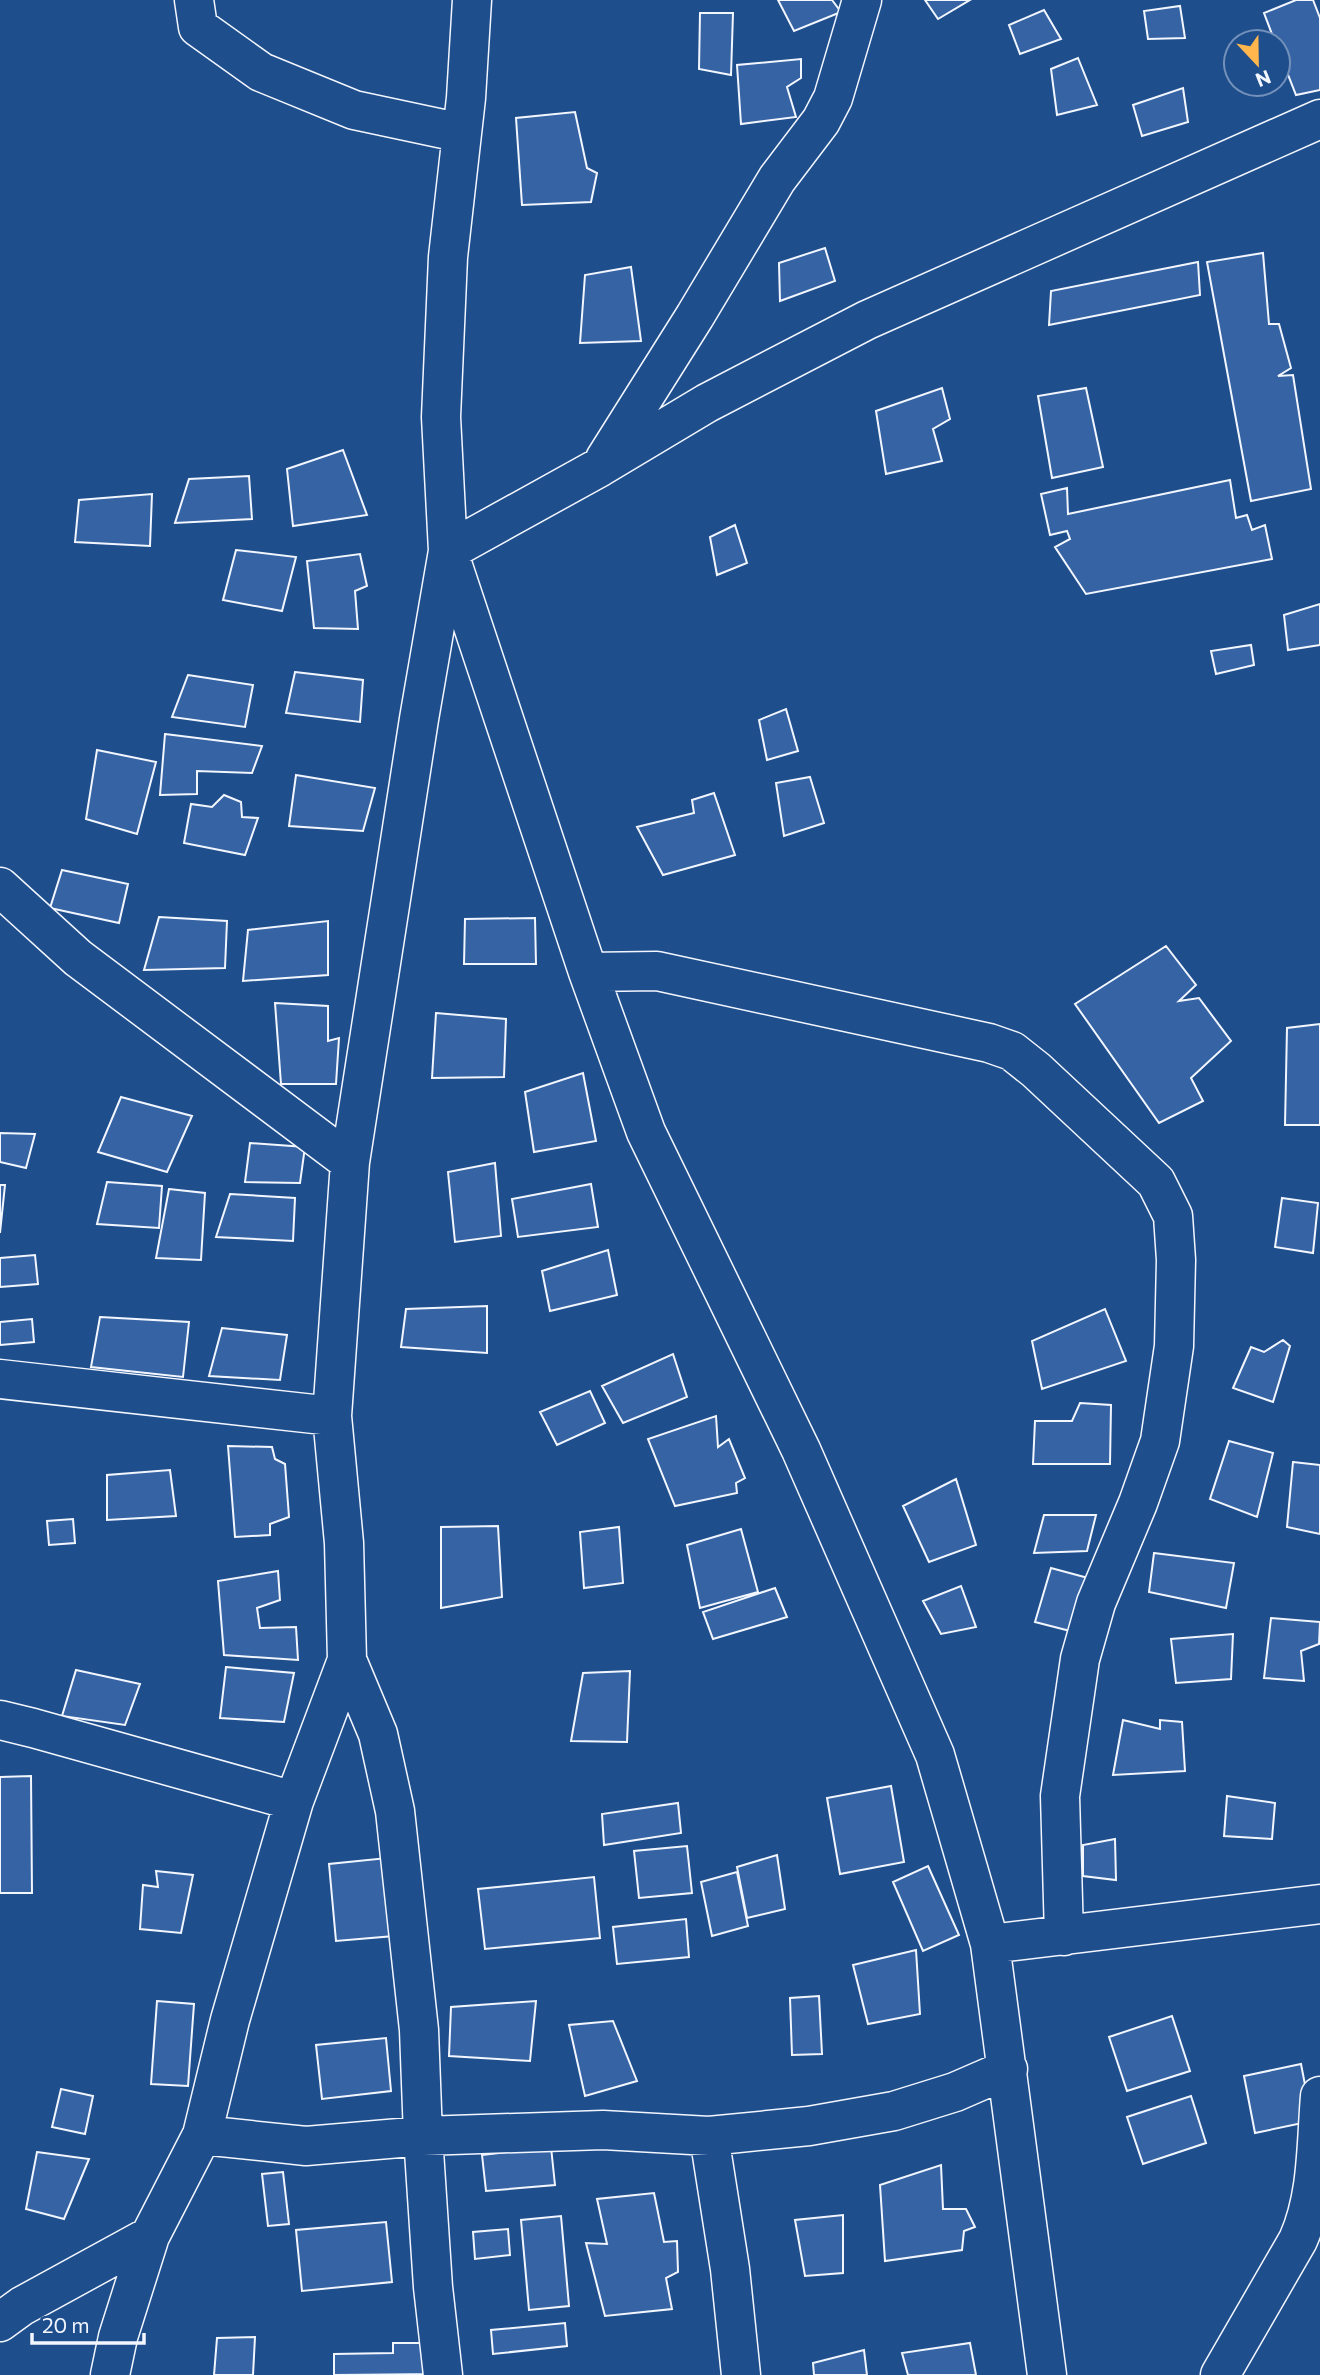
<svg xmlns="http://www.w3.org/2000/svg" width="1320" height="2375" font-family="Commissioner,sans-serif">
<style>
.building{fill:#3563a3;stroke:#f2f6ff;stroke-width:2}
.lines{fill:none;stroke-linecap:round;stroke-linejoin:round}
.minor-casing{stroke:#f2f6ff;stroke-width:41}
.minor{stroke:#1f4e8c;stroke-width:38}
</style>
<rect width="100%" height="100%" fill="#1f4e8c"/>
<path class="building" d="M 778,0 L 832,0 L 841,12 L 794,31 Z
M 925,0 L 970,0 L 938,19 Z
M 1296,0 L 1313,0 L 1320,18 L 1320,90 L 1296,95 L 1278,49 L 1278,42 L 1275,42 L 1264,13 Z
M 1180,6 L 1185,38 L 1148,39 L 1144,11 Z
M 1044,10 L 1061,39 L 1020,54 L 1009,25 Z
M 700,13 L 733,13 L 731,75 L 699,69 Z
M 1078,58 L 1097,105 L 1057,115 L 1051,69 Z
M 801,59 L 801,78 L 787,87 L 796,117 L 741,124 L 737,65 Z
M 1183,88 L 1188,122 L 1142,136 L 1133,105 Z
M 575,112 L 587,168 L 597,173 L 591,202 L 522,205 L 516,118 Z
M 825,248 L 835,281 L 780,301 L 779,263 Z
M 1263,253 L 1269,324 L 1279,324 L 1291,368 L 1278,376 L 1293,375 L 1311,489 L 1251,501 L 1207,262 Z
M 1198,262 L 1200,295 L 1049,325 L 1051,291 Z
M 631,267 L 641,341 L 580,343 L 585,275 Z
M 942,388 L 950,419 L 933,429 L 942,461 L 886,474 L 876,411 Z
M 1086,388 L 1103,467 L 1052,478 L 1038,396 Z
M 343,450 L 367,515 L 293,526 L 287,469 Z
M 249,476 L 252,519 L 175,523 L 189,479 Z
M 1230,480 L 1236,518 L 1247,515 L 1252,530 L 1265,525 L 1272,559 L 1086,594 L 1055,547 L 1070,539 L 1067,531 L 1050,535 L 1041,494 L 1067,488 L 1068,514 Z
M 152,494 L 150,546 L 75,542 L 79,500 Z
M 735,525 L 747,563 L 717,575 L 710,537 Z
M 236,550 L 296,557 L 282,611 L 223,600 Z
M 360,554 L 367,586 L 355,591 L 358,629 L 314,628 L 307,561 Z
M 1320,604 L 1320,645 L 1288,650 L 1284,615 Z
M 1251,645 L 1254,665 L 1216,674 L 1211,651 Z
M 295,672 L 363,680 L 360,722 L 286,713 Z
M 188,675 L 253,685 L 245,727 L 172,717 Z
M 786,709 L 798,751 L 767,760 L 759,720 Z
M 165,734 L 262,746 L 252,773 L 197,771 L 197,794 L 160,795 Z
M 97,750 L 156,762 L 137,834 L 86,819 Z
M 296,775 L 375,788 L 363,831 L 289,826 Z
M 810,777 L 824,823 L 784,836 L 776,783 Z
M 714,793 L 735,855 L 663,875 L 637,827 L 694,813 L 692,800 Z
M 224,795 L 241,802 L 242,817 L 258,818 L 245,855 L 184,843 L 191,804 L 212,807 Z
M 62,870 L 128,884 L 119,923 L 50,908 Z
M 159,917 L 227,921 L 225,968 L 144,970 Z
M 535,918 L 536,964 L 464,964 L 465,919 Z
M 328,921 L 328,975 L 243,981 L 248,930 Z
M 1166,946 L 1196,985 L 1179,1001 L 1199,998 L 1231,1041 L 1191,1078 L 1203,1101 L 1159,1123 L 1075,1004 Z
M 275,1003 L 328,1006 L 328,1041 L 339,1038 L 336,1084 L 281,1084 Z
M 436,1013 L 506,1019 L 504,1077 L 432,1078 Z
M 1320,1024 L 1320,1125 L 1285,1125 L 1287,1028 Z
M 583,1073 L 596,1141 L 534,1152 L 525,1092 Z
M 121,1097 L 192,1116 L 167,1172 L 98,1152 Z
M 0,1133 L 35,1134 L 26,1168 L 0,1162 Z
M 250,1143 L 305,1147 L 300,1183 L 245,1182 Z
M 495,1163 L 501,1236 L 455,1242 L 448,1172 Z
M 107,1182 L 162,1186 L 159,1228 L 97,1224 Z
M 591,1184 L 598,1227 L 518,1237 L 512,1199 Z
M 0,1185 L 5,1185 L 0,1233 Z
M 169,1189 L 205,1193 L 201,1260 L 156,1258 Z
M 230,1194 L 295,1198 L 293,1241 L 216,1237 Z
M 1282,1198 L 1318,1203 L 1313,1253 L 1275,1247 Z
M 608,1250 L 617,1295 L 550,1311 L 542,1271 Z
M 35,1255 L 38,1284 L 0,1287 L 0,1258 Z
M 487,1306 L 487,1353 L 401,1347 L 406,1309 Z
M 1105,1309 L 1126,1361 L 1042,1389 L 1032,1341 Z
M 100,1317 L 189,1322 L 183,1377 L 91,1367 Z
M 32,1319 L 34,1342 L 0,1345 L 0,1322 Z
M 222,1328 L 287,1335 L 280,1380 L 209,1376 Z
M 1283,1340 L 1290,1346 L 1273,1402 L 1233,1388 L 1251,1347 L 1264,1352 Z
M 673,1354 L 687,1397 L 623,1423 L 602,1386 Z
M 590,1391 L 605,1423 L 557,1445 L 540,1412 Z
M 1080,1403 L 1111,1405 L 1110,1464 L 1033,1464 L 1035,1421 L 1072,1421 Z
M 716,1416 L 718,1447 L 729,1439 L 745,1478 L 736,1483 L 737,1493 L 675,1506 L 648,1439 Z
M 1229,1441 L 1273,1453 L 1257,1517 L 1210,1499 Z
M 228,1446 L 272,1447 L 275,1459 L 285,1464 L 289,1517 L 270,1524 L 270,1535 L 235,1537 Z
M 1293,1462 L 1320,1465 L 1320,1534 L 1287,1527 Z
M 170,1470 L 176,1516 L 107,1520 L 107,1475 Z
M 956,1479 L 976,1545 L 929,1562 L 903,1506 Z
M 1044,1515 L 1096,1515 L 1087,1551 L 1034,1553 Z
M 73,1519 L 75,1543 L 49,1545 L 47,1521 Z
M 498,1526 L 502,1597 L 441,1608 L 441,1527 Z
M 619,1527 L 623,1583 L 584,1588 L 580,1532 Z
M 741,1529 L 758,1592 L 700,1608 L 687,1545 Z
M 1154,1553 L 1234,1563 L 1226,1608 L 1149,1592 Z
M 1051,1568 L 1088,1578 L 1074,1632 L 1035,1622 Z
M 278,1571 L 280,1600 L 257,1608 L 260,1628 L 296,1627 L 298,1660 L 224,1655 L 218,1581 Z
M 961,1586 L 976,1627 L 941,1634 L 923,1601 Z
M 775,1588 L 787,1617 L 713,1639 L 703,1612 Z
M 1271,1618 L 1320,1622 L 1319,1644 L 1301,1651 L 1304,1681 L 1264,1678 Z
M 1233,1634 L 1231,1679 L 1176,1683 L 1171,1639 Z
M 226,1667 L 294,1673 L 284,1722 L 220,1718 Z
M 76,1670 L 140,1684 L 125,1725 L 62,1716 Z
M 630,1671 L 627,1742 L 571,1741 L 583,1673 Z
M 1123,1720 L 1160,1729 L 1160,1720 L 1182,1722 L 1185,1771 L 1113,1775 Z
M 31,1776 L 32,1893 L 0,1893 L 0,1777 Z
M 891,1786 L 904,1862 L 840,1874 L 827,1798 Z
M 1227,1796 L 1275,1803 L 1272,1839 L 1224,1836 Z
M 678,1803 L 681,1833 L 604,1845 L 602,1814 Z
M 1115,1839 L 1116,1880 L 1083,1876 L 1083,1845 Z
M 687,1846 L 692,1893 L 639,1898 L 634,1851 Z
M 777,1855 L 785,1909 L 747,1918 L 737,1867 Z
M 387,1858 L 394,1936 L 336,1941 L 329,1864 Z
M 928,1866 L 959,1935 L 923,1951 L 893,1882 Z
M 156,1871 L 193,1875 L 181,1933 L 140,1929 L 143,1885 L 158,1887 Z
M 737,1872 L 748,1926 L 712,1936 L 701,1882 Z
M 594,1877 L 600,1938 L 485,1949 L 478,1889 Z
M 686,1919 L 689,1957 L 617,1964 L 613,1927 Z
M 916,1950 L 920,2014 L 868,2024 L 853,1965 Z
M 819,1996 L 822,2054 L 792,2055 L 790,1998 Z
M 157,2001 L 194,2004 L 188,2086 L 151,2084 Z
M 536,2001 L 530,2061 L 449,2056 L 451,2007 Z
M 1172,2016 L 1190,2071 L 1127,2091 L 1109,2037 Z
M 613,2021 L 637,2081 L 585,2096 L 569,2025 Z
M 386,2038 L 391,2091 L 322,2099 L 316,2045 Z
M 1301,2064 L 1312,2121 L 1255,2133 L 1244,2076 Z
M 61,2089 L 93,2096 L 85,2134 L 52,2127 Z
M 1191,2096 L 1206,2143 L 1143,2164 L 1127,2117 Z
M 551,2147 L 555,2185 L 486,2191 L 482,2155 Z
M 37,2152 L 89,2159 L 64,2219 L 26,2209 Z
M 941,2165 L 943,2209 L 966,2209 L 975,2227 L 964,2231 L 962,2250 L 885,2261 L 880,2185 Z
M 283,2172 L 289,2224 L 268,2226 L 262,2174 Z
M 654,2193 L 664,2242 L 677,2241 L 678,2272 L 666,2278 L 672,2309 L 605,2316 L 586,2243 L 607,2244 L 597,2199 Z
M 843,2215 L 843,2273 L 805,2276 L 795,2220 Z
M 561,2216 L 569,2306 L 529,2310 L 521,2220 Z
M 386,2222 L 392,2282 L 302,2291 L 296,2230 Z
M 508,2229 L 510,2255 L 475,2259 L 473,2232 Z
M 565,2323 L 567,2346 L 493,2354 L 491,2330 Z
M 255,2337 L 253,2375 L 214,2375 L 217,2338 Z
M 393,2343 L 438,2343 L 438,2374 L 334,2375 L 334,2354 L 393,2353 Z
M 970,2343 L 976,2375 L 908,2375 L 902,2353 Z
M 864,2350 L 867,2375 L 814,2375 L 813,2363 Z"/>
<g class="lines">
<defs>
<path id="minor" d="M 194,0 L 198,27 L 261,72 L 354,110 L 462,133
M 472,0 L 466,98 L 448,257 L 441,417 L 448,551 L 588,972 L 646,1132 L 801,1450 L 935,1755 L 990,1944 L 1047,2375
M 605,459 L 695,316 L 777,179 L 821,121 L 833,98 L 862,0
M 0,887 L 78,958 L 350,1162
M 588,972 L 657,971 L 989,1043 L 1012,1051 L 1036,1070 L 1156,1182 L 1173,1216 L 1176,1260 L 1174,1346 L 1160,1441 L 1138,1503 L 1096,1603 L 1080,1659 L 1060,1796 L 1064,1936
M 0,1379 L 332,1416
M 347,1660 L 378,1734 L 395,1811 L 419,2030 L 423,2136 L 433,2287 L 443,2375
M 0,1720 L 33,1728 L 294,1801
M 990,1944 L 1320,1904
M 202,2135 L 306,2146 L 423,2136 L 603,2130 L 709,2136 L 809,2126 L 894,2111 L 955,2092 L 1008,2069
M 709,2136 L 730,2269 L 741,2375
M 0,2322 L 22,2306 L 150,2236
M 110,2375 L 118,2337 L 150,2236 L 202,2135 L 230,2020 L 294,1801 L 347,1660 L 344,1543 L 332,1416 L 350,1162 L 419,719 L 448,551 L 600,467 L 707,403 L 867,320 L 1320,119
M 1220,2375 L 1298,2240 C 1318,2195 1316,2144 1320,2096"/>
</defs>
<use href="#minor" class="minor-casing"/>
<use href="#minor" class="minor"/>
</g>
<g transform="translate(1257 63) rotate(158)"><circle r="33" fill="#1f4e8c" stroke="#7391ba" stroke-width="2"/>
<path d="M0-5L12 26L0 18L-12 26Z" fill="#ffb74d"/>
<text y="-10" font-size="19" font-weight="bold" text-anchor="middle" fill="#f2f6ff">N</text>
</g>
<path d="M32 2333v10h112v-10" fill="none" stroke="#f2f6ff" stroke-width="3.5"/>
<text x="42" y="2333" font-size="21" fill="#f2f6ff" stroke="#1f4e8c" stroke-width="5" paint-order="stroke">20 m</text>
</svg>
